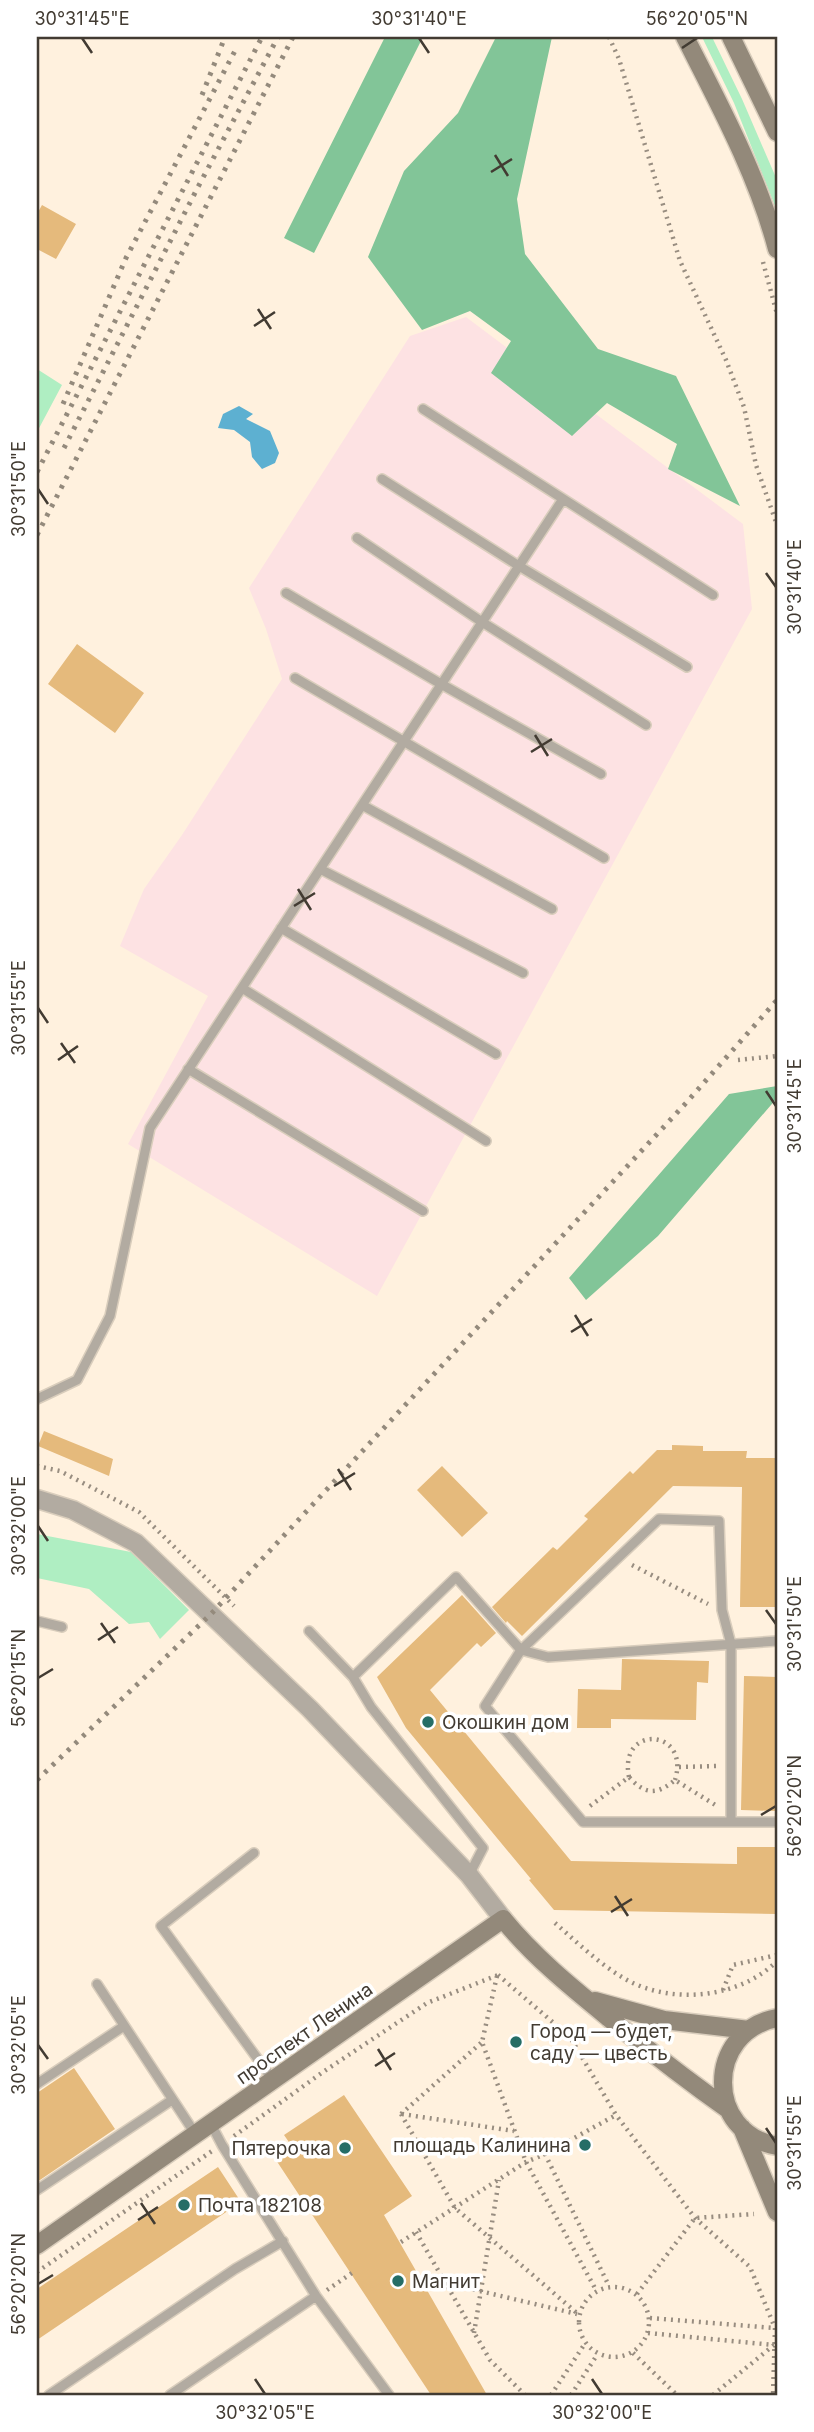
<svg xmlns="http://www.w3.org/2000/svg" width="814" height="2432" font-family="Inter,sans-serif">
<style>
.industrial{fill:#fde2e3}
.green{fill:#afeec2}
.forest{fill:#82c598}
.water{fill:#5db0d1}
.building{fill:#e5ba7c}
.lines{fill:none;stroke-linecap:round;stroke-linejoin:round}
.lane-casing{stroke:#d9cdbc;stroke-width:12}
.street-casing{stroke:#d9cdbc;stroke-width:21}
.secondary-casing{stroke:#d9cdbc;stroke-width:21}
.path{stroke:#988d80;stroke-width:4.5;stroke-dasharray:2 5;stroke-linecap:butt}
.lane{stroke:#b2aba1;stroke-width:9}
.street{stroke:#b2aba1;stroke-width:18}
.secondary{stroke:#93897a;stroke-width:18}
.rail{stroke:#948a7c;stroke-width:5;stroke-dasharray:3.5 7;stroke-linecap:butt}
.ticks{fill:none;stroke:#423b32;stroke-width:2.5}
.poi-dot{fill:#256d66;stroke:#fff;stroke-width:2.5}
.labels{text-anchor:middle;stroke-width:7;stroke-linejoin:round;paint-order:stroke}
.poi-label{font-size:19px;fill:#423b32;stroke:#fff;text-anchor:start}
.street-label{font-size:19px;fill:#423b32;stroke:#fff}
.neatline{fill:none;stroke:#423b32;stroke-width:2.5}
.ticks-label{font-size:18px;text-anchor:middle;fill:#423b32}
</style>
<rect width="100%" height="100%" fill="#fff1de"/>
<path class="industrial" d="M 466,317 L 743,524 L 752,609 L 377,1296 L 128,1144 L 208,996 L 120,946 L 144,889 L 182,835 L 282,679 L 266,629 L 249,588 L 410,336 Z"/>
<path class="green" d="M 702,37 L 712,37 L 742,99 L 777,180 L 777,211 L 734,103 Z
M 37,369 L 62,385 L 37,432 Z
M 37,1534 L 131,1552 L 189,1610 L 160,1639 L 149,1622 L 129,1624 L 89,1589 L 37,1578 Z"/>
<path class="forest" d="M 385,37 L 423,37 L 314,253 L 284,238 Z
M 496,37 L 552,37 L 517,199 L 525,254 L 598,349 L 676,376 L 740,506 L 668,469 L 677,444 L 607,403 L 572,436 L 491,373 L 511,341 L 470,311 L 422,330 L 368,257 L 404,171 L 458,113 Z
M 777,1086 L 777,1098 L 658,1236 L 586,1300 L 569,1278 L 729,1094 Z"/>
<path class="water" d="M 239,406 L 253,414 L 246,419 L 270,431 L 279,453 L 275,463 L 262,469 L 252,457 L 250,442 L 234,430 L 218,428 L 223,414 Z"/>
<path class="building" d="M 42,205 L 76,224 L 56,259 L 37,249 L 37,214 Z
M 77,644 L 144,693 L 115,733 L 48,684 Z
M 44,1431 L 113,1459 L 109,1476 L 38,1446 Z
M 672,1445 L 703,1446 L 703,1451 L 747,1451 L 746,1458 L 777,1458 L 776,1607 L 740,1607 L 742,1487 L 673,1486 L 522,1636 L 507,1621 L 506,1623 L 492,1607 L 553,1547 L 557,1550 L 588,1519 L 584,1516 L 630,1471 L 633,1474 L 657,1450 L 672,1450 Z
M 442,1466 L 488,1513 L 462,1537 L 417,1490 Z
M 462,1595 L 496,1633 L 481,1647 L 477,1643 L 430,1690 L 571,1861 L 737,1864 L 737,1847 L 777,1847 L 776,1914 L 554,1910 L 529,1880 L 531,1879 L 406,1728 L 377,1677 Z
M 622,1659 L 709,1661 L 708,1683 L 697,1682 L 696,1720 L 611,1719 L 611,1728 L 577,1728 L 578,1689 L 621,1690 Z
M 744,1676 L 777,1677 L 777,1811 L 741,1810 Z
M 74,2068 L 115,2129 L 37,2182 L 37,2093 Z
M 344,2095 L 412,2196 L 384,2215 L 487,2395 L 431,2395 L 276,2160 L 293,2148 L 284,2135 Z
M 218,2167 L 241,2202 L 37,2340 L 37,2289 Z"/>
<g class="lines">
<defs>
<path id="lane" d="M 423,409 L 713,595
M 382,479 L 519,566 L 687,667
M 357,538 L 482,622 L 646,725
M 286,593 L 441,684 L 601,774
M 295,678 L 604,858
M 362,805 L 552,909
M 320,869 L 523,973
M 281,928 L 496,1054
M 242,988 L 486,1141
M 188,1069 L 423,1211
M 37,1399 L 77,1380 L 110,1316 L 150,1128 L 563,499
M 37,1621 L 62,1627
M 309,1631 L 353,1677
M 731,1822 L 731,1644 L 722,1610 L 719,1521 L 659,1519 L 521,1650 L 485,1706 L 583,1822 L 777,1822
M 254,1853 L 161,1926 L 273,2080
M 469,1875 L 483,1848 L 371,1707 L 353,1677 L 456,1577 L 521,1650 L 548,1657 L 777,1641
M 97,1984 L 196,2135
M 37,2084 L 124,2026
M 211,2124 L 222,2145 L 316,2296 L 389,2395
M 37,2190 L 172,2100
M 49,2395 L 235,2269 L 283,2241
M 170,2395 L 316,2296"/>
<path id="street" d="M 37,1499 L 73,1510 L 136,1543 L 310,1709 L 469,1875 L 503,1919"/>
<path id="secondary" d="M 685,37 C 719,104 758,176 777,249
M 731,37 L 777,132
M 595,2001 L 664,2020 L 749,2030
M 777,2018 C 705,2032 705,2133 777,2146
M 742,2128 L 777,2212
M 37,2245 L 503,1919 C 534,1957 571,1987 609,2018 C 648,2050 688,2081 729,2110"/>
</defs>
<use href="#lane" class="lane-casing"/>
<use href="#street" class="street-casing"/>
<use href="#secondary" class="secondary-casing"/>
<path class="path" d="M 609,37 L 619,59 L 680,261 L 726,360 L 744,407 L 756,465 L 777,525
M 763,262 L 777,314
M 738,1060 L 777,1056
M 37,1466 L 60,1471 L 139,1512 L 234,1606
M 632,1565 L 708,1604
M 679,1767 L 717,1766
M 629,1777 C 618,1724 691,1728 675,1780
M 590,1806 L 629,1777 C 645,1795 657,1795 675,1780 L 717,1806
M 555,1923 C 578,1943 600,1965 627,1980 C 673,2005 740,1998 777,1961
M 498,1975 L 570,2037 L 616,2115 L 695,2218 L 750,2267 L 775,2328 L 773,2395
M 497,1976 L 482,2042 L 526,2162 L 596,2290
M 723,1990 L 733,1965 L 777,1955
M 401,2114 L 455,2208 L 578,2314
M 401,2114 L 482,2042
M 402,2114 L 514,2131
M 234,2136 L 323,2072 L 427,2003 L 498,1975
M 545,2154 L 609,2286
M 416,2232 L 490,2360 L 525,2395
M 401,2242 L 526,2162 L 545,2154 L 616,2115
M 37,2272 L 212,2151
M 446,2283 L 577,2314
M579 2322a35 35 0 1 1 70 0a35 35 0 1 1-70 0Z
M 327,2290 L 352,2273
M 637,2294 L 695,2218 L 754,2214
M 650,2318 L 774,2328
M 474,2333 L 499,2180
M 648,2333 L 774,2345
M 633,2353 L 677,2395
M 551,2395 L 584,2345
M 571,2395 L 597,2355
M 713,2395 L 774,2345"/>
<use href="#lane" class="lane"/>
<use href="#street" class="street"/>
<use href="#secondary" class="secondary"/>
<path class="rail" d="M 202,95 L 225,37
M 63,404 L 126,258 L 237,47
M 64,448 L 198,187 L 278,37
M 37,472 L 262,37
M 37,535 L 293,37
M 37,1780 L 211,1614 L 686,1103 L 777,1000"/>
</g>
<path class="ticks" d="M 82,38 L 92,53M 419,38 L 429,53M 682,48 L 697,38M 495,155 L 508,176M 491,172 L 512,159M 258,309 L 271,329M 254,326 L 275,312M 38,489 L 48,504M 766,573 L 776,587M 535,735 L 548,756M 531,752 L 552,739M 298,889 L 311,910M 294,906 L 315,893M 38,1008 L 48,1023M 61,1043 L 75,1063M 58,1060 L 78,1046M 766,1091 L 776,1106M 575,1315 L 588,1336M 571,1332 L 592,1319M 338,1469 L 351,1490M 334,1486 L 355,1473M 38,1526 L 48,1541M 766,1610 L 776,1624M 101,1623 L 115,1643M 98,1640 L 118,1627M 38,1678 L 53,1669M 761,1815 L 776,1806M 615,1896 L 628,1916M 611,1912 L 632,1899M 38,2045 L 48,2059M 378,2049 L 391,2070M 375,2066 L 395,2053M 766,2128 L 776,2143M 141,2203 L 155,2224M 138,2220 L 158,2207M 38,2284 L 53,2275M 255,2379 L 265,2394M 592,2379 L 602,2394"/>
<g class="poi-dot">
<circle cx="428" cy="1722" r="7"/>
<circle cx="516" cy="2042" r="7"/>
<circle cx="585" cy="2145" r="7"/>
<circle cx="345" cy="2148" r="7"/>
<circle cx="184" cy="2205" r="7"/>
<circle cx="398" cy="2281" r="7"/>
</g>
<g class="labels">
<g class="poi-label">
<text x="442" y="1729">Окошкин дом</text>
<text x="530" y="2038">Город — будет,<tspan x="530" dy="22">саду — цвесть</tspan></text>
<text x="571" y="2152" text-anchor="end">площадь Калинина</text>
<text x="331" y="2155" text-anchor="end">Пятерочка</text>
<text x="198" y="2212">Почта 182108</text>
<text x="412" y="2288">Магнит</text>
</g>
<g class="street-label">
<text transform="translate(304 2033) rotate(-35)" y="7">проспект Ленина</text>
</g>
</g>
<rect width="814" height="2432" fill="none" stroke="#ffffff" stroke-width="77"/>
<rect x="38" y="38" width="738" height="2356" class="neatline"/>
<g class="ticks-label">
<text x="82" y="25">30°31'45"E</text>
<text x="419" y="25">30°31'40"E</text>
<text x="697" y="25">56°20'05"N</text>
<text transform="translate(19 489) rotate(-90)" y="6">30°31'50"E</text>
<text transform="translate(795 587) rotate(-90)" y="6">30°31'40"E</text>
<text transform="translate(19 1008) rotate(-90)" y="6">30°31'55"E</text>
<text transform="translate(795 1106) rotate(-90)" y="6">30°31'45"E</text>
<text transform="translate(19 1526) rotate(-90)" y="6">30°32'00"E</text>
<text transform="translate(795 1624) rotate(-90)" y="6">30°31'50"E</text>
<text transform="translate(19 1678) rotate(-90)" y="6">56°20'15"N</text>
<text transform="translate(795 1806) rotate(-90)" y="6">56°20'20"N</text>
<text transform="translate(19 2045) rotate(-90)" y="6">30°32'05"E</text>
<text transform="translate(795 2143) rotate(-90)" y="6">30°31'55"E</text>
<text transform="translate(19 2284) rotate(-90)" y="6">56°20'20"N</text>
<text x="265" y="2419">30°32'05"E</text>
<text x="602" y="2419">30°32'00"E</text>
</g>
</svg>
